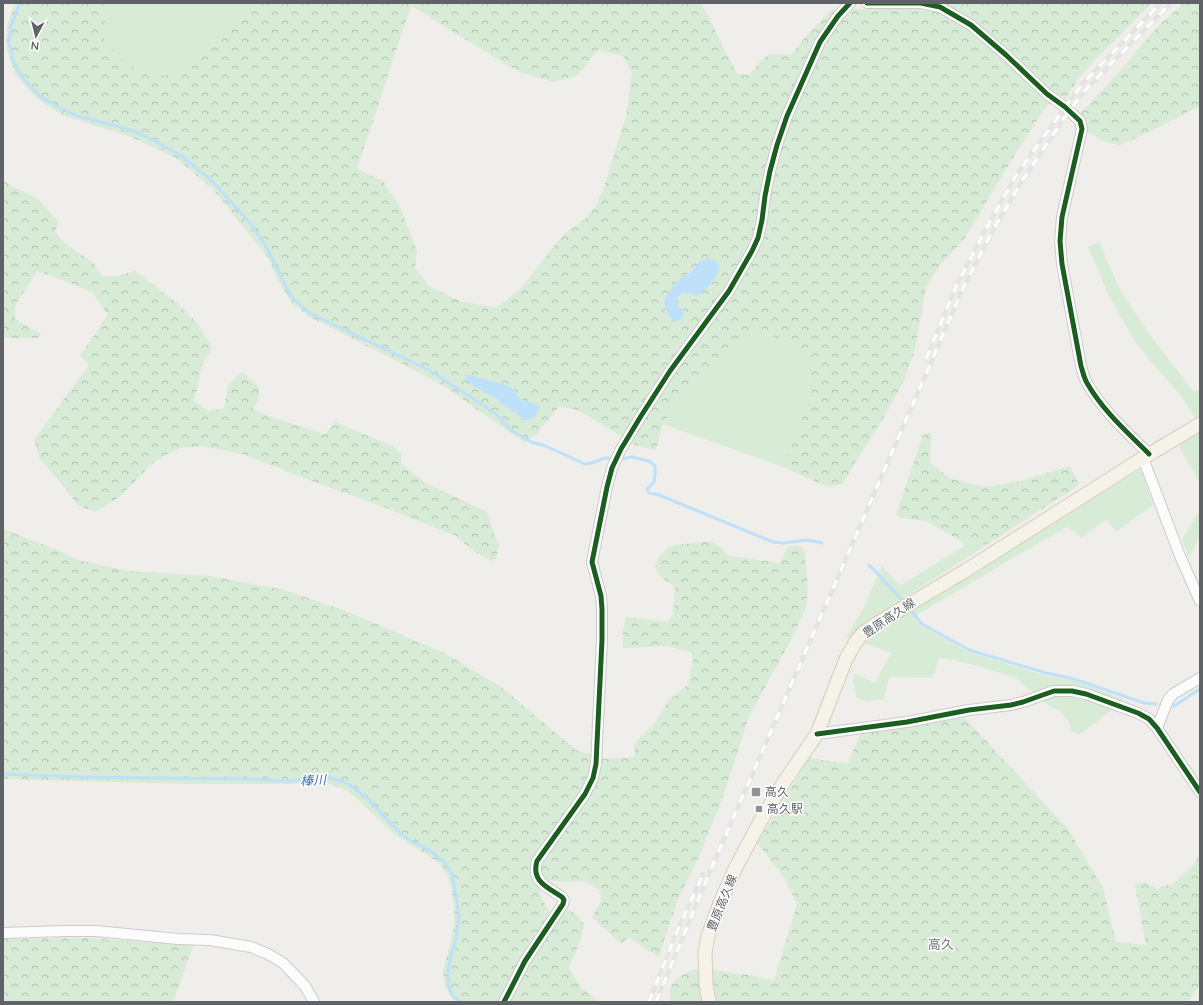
<svg xmlns="http://www.w3.org/2000/svg" width="1203" height="1005" font-family="Mulish,'Noto Sans JP',sans-serif">
<style>
.green{fill:#d8ebd6}
.forest{fill:url(#forest-crowns);fill-rule:evenodd}
.water{fill:#bfe0f9}
.lines{fill:none;stroke-linecap:round;stroke-linejoin:round}
.stream{stroke:#bfe0f9;stroke-width:3}
.minor-casing{stroke:#cbcccc;stroke-width:12}
.major-casing{stroke:#d7ceb8;stroke-width:15}
.minor{stroke:#fdfcfc;stroke-width:10}
.major{stroke:#f4f2e9;stroke-width:13}
.rail-casing{stroke:#e4e4e4;stroke-width:4.5}
.rail{stroke:#fff;stroke-width:3;stroke-dasharray:9;stroke-linecap:butt}
.cycleway-casing{stroke:#fff;stroke-width:8}
.cycleway{stroke:#1b5e20;stroke-width:5}
.poi-dot{fill:#919496;stroke:#fff;stroke-width:1.5}
.labels{text-anchor:middle;stroke-width:3;stroke-linejoin:round;paint-order:stroke}
.street-label{font-size:12px;fill:#5f6368;stroke:#fff}
.poi-label{font-size:12px;fill:#5f6368;stroke:#fff;text-anchor:start}
.water-label{font-size:13px;font-style:italic;fill:#4174aa;stroke:#fff}
.neighbourhood-label{font-size:13px;fill:#70757a;stroke:#fff}
</style>
<defs>
<pattern id="forest-crowns" width="20" height="18" patternUnits="userSpaceOnUse"><rect width="20" height="18" fill="#d8ebd6"/><path d="M2 6a3 3 0 1 1 6 0M12 15a3 3 0 1 1 6 0" fill="none" stroke="#b2c2b1"/></pattern>
</defs>
<rect width="100%" height="100%" fill="#efeeea"/>
<path class="green" d="M 85,3 L 267,3 L 146,108 L 123,106 Z
M 1099,242 L 1120,290 L 1150,335 L 1193,391 L 1200,390 L 1200,414 L 1195,418 L 1180,395 L 1135,342 L 1109,296 L 1088,247 Z
M 756,326 L 809,358 L 808,403 L 783,467 L 663,424 L 675,404 L 696,377 L 713,372 Z
M 1200,432 L 1200,483 L 1178,445 Z
M 1141,469 L 1153,505 L 1116,532 L 1107,519 L 1081,538 L 1068,526 L 913,617 L 920,625 L 968,652 L 1047,676 L 1072,680 L 1124,699 L 1112,710 L 1080,734 L 1071,732 L 1069,722 L 1060,711 L 1048,705 L 1016,678 L 982,667 L 954,660 L 938,658 L 935,673 L 931,678 L 889,677 L 884,699 L 867,702 L 856,697 L 853,681 L 856,674 L 875,683 L 891,653 L 865,643 L 876,631 L 895,621 Z
M 1200,510 L 1200,536 L 1189,557 L 1182,539 Z
M 963,542 L 988,544 L 873,618 L 850,639 L 847,636 L 863,609 L 882,566 L 900,586 L 964,546 Z"/>
<path class="forest" d="M 15,3 L 106,3 L 104,42 L 125,61 L 142,73 L 153,76 L 171,75 L 205,52 L 230,31 L 251,13 L 258,3 L 701,3 C 715,26 723,51 738,74 L 749,75 L 761,61 L 769,54 L 791,55 L 807,35 L 832,9 L 887,9 L 898,3 L 1152,3 L 1098,57 L 1078,79 L 1066,98 L 1060,95 L 1045,108 L 1006,169 L 965,238 L 940,265 L 926,287 L 915,350 L 904,380 L 886,414 L 842,484 L 828,487 L 783,467 L 808,403 L 809,358 L 756,326 L 713,372 L 696,377 L 675,404 L 663,424 L 656,450 L 635,445 L 602,424 L 575,409 L 559,407 L 536,434 L 525,443 L 445,387 L 416,371 L 308,316 L 292,303 L 277,280 L 269,259 L 212,188 L 177,159 L 131,137 L 62,115 L 36,98 L 15,74 L 6,47 L 7,26 ZM 411,6 L 519,72 L 554,82 L 578,75 L 598,50 L 623,56 L 632,73 L 626,116 L 605,184 L 595,208 L 585,219 L 563,235 L 520,289 L 497,308 L 460,301 L 429,286 L 415,268 L 417,251 L 399,205 L 382,180 L 357,169 ZM 699,262 L 685,292 L 677,299 L 677,302 L 678,306 L 681,307 L 672,320 L 667,313 L 664,302 L 666,296 L 677,281 L 683,276 L 690,273 ZM 465,375 L 469,375 L 504,384 L 511,387 L 521,399 L 538,405 L 529,421 L 523,419 L 511,409 L 503,405 Z
M 1184,3 L 1200,3 L 1200,106 L 1151,131 L 1120,145 L 1105,142 L 1084,130 L 1088,122 L 1080,114 L 1121,70 L 1158,26 Z
M 3,179 L 8,184 L 38,199 L 58,221 L 55,232 L 64,243 L 93,262 L 102,276 L 118,276 L 135,271 L 177,303 L 198,324 L 212,348 L 203,363 L 194,401 L 209,411 L 224,408 L 228,385 L 242,372 L 259,387 L 259,397 L 253,409 L 274,418 L 325,434 L 335,422 L 392,446 L 401,454 L 401,464 L 426,483 L 487,512 L 494,534 L 499,544 L 496,559 L 493,562 L 472,550 L 456,536 L 389,509 L 301,477 L 246,455 L 203,446 L 179,448 L 154,462 L 118,498 L 95,512 L 77,505 L 67,490 L 40,459 L 34,440 L 89,365 L 80,356 L 108,315 L 92,292 L 57,278 L 37,271 L 15,305 L 15,319 L 41,334 L 39,338 L 3,338 Z
M 931,432 L 930,463 L 951,479 L 987,487 L 1020,481 L 1070,466 L 1079,485 L 988,544 L 963,542 L 926,521 L 902,518 L 896,515 L 923,435 Z
M 3,529 L 60,551 L 78,560 L 129,571 L 210,576 L 284,590 L 346,611 L 444,653 L 500,686 L 576,750 L 604,759 L 634,757 L 635,743 L 655,723 L 668,701 L 688,685 L 693,659 L 691,652 L 668,646 L 623,648 L 623,630 L 626,617 L 667,622 L 673,615 L 675,587 L 661,577 L 655,566 L 659,556 L 669,546 L 710,541 L 719,546 L 729,556 L 780,563 L 785,551 L 789,546 L 801,546 L 805,552 L 808,590 L 806,608 L 792,638 L 748,718 L 735,760 L 725,791 L 697,861 L 678,899 L 659,956 L 649,951 L 629,937 L 621,944 L 592,917 L 601,901 L 600,890 L 585,881 L 564,882 L 551,880 L 538,887 L 543,901 L 552,914 L 561,917 L 567,909 L 576,914 L 584,924 L 582,936 L 569,968 L 582,989 L 600,1002 L 456,1002 L 453,999 L 445,987 L 443,971 L 454,927 L 454,908 L 451,886 L 447,874 L 438,862 L 394,834 L 349,791 L 324,782 L 289,784 L 190,784 L 3,779 Z
M 964,717 L 1069,830 L 1103,888 L 1116,942 L 1146,945 L 1135,884 L 1144,882 L 1157,889 L 1174,883 L 1194,864 L 1200,854 L 1200,984 L 1188,1002 L 670,1001 L 670,988 L 677,978 L 694,969 L 715,970 L 739,974 L 751,975 L 774,981 L 797,904 L 783,876 L 757,843 L 809,758 L 848,764 L 861,731 Z
M 89,938 L 193,946 L 173,1002 L 3,1002 L 3,939 Z"/>
<path class="water" d="M 708,258 L 717,262 L 720,268 C 716,278 707,290 697,296 L 685,292 C 680,295 674,300 678,306 C 680,308 682,308 684,310 L 684,313 L 681,320 L 675,322 L 672,320 L 667,313 L 664,302 L 666,296 L 677,281 L 683,276 L 690,273 L 699,262 Z
M 465,375 L 469,375 L 504,384 L 511,387 L 521,399 L 538,405 L 539,408 L 537,414 L 529,421 L 523,419 L 511,409 L 503,405 L 494,397 L 485,393 L 467,382 L 465,378 Z"/>
<g class="lines">
<path class="stream" d="M 20,3 L 11,26 L 9,43 L 13,61 L 24,80 L 41,97 L 56,106 L 77,116 L 128,129 L 145,136 L 180,155 L 212,181 L 251,224 L 265,245 L 291,296 L 309,313 L 429,370 L 495,413 L 511,430 L 531,442 L 543,445 L 585,464 L 592,463 L 604,458 L 621,459 L 632,457 L 649,461 L 655,466 L 655,474 L 654,482 L 647,489 L 649,493 L 659,495 L 773,542 L 784,543 L 807,540 L 822,543
M 869,565 L 875,571 L 901,599
M 912,612 L 922,624 L 969,650 L 1046,673 L 1071,678 L 1144,703 L 1157,704
M 1174,706 L 1200,689
M 3,774 L 78,777 L 246,779 L 287,781 L 327,777 L 347,783 L 367,798 L 400,833 L 411,841 L 431,851 L 444,862 L 452,874 L 456,896 L 459,915 L 456,939 L 451,955 L 448,972 L 449,988 L 453,996 L 461,1002"/>
<defs>
<path id="minor" d="M 867,3 L 921,3 L 940,7 L 971,25 L 1006,55 L 1047,94 L 1065,107 L 1080,121 L 1082,129 L 1062,217 L 1060,241 L 1062,264 L 1081,366 C 1083,372 1084,378 1087,383 C 1103,411 1127,432 1149,454
M 1143,458 L 1180,556 L 1200,601
M 1157,728 L 1168,700 L 1173,694 L 1200,678
M 817,734 L 907,722 L 969,710 L 1011,705 L 1023,702 L 1054,691 L 1072,691 L 1086,694 L 1138,713 L 1149,719 L 1157,728 L 1200,792
M 3,933 L 66,931 L 96,931 L 178,939 L 210,940 L 251,947 L 268,954 L 283,963 L 305,986 L 314,1002
M 504,1002 L 525,961 L 563,904 L 564,900 L 562,897 C 547,887 531,881 537,861 L 585,794 L 593,778 L 596,764 L 602,640 L 602,609 L 601,596 L 592,562 L 607,487 L 612,468 L 621,449 L 641,416 L 670,371 L 729,291 L 752,251 L 758,238 L 762,220 L 765,196 L 770,171 L 777,145 L 787,116 L 820,42 L 838,16 L 850,3"/>
<path id="major" d="M 709,1002 L 706,984 L 705,953 L 708,936 L 720,903 L 736,867 L 761,820 L 786,779 L 817,734 L 846,659 L 855,643 L 863,633 L 876,624 L 965,571 L 1143,458 L 1200,424"/>
</defs>
<use href="#minor" class="minor-casing"/>
<use href="#major" class="major-casing"/>
<use href="#minor" class="minor"/>
<use href="#major" class="major"/>
<defs>
<path id="rail" d="M 926,359 L 957,284 L 986,229 L 1015,177 L 1065,107 L 1083,83 L 1161,3
M 649,1002 L 676,934 L 703,874
M 656,1002 L 712,867 L 913,404 L 964,286 L 992,232 L 1022,181 L 1069,111 L 1087,88 L 1171,3"/>
</defs>
<use href="#rail" class="rail-casing"/>
<use href="#rail" class="rail"/>
<defs>
<path id="cycleway" d="M 867,3 L 921,3 L 940,7 L 971,25 L 1006,55 L 1047,94 L 1065,107 L 1080,121 L 1082,129 L 1062,217 L 1060,241 L 1062,264 L 1081,366 C 1083,372 1084,378 1087,383 C 1103,411 1127,432 1149,454
M 817,734 L 907,722 L 969,710 L 1011,705 L 1023,702 L 1054,691 L 1072,691 L 1086,694 L 1138,713 L 1149,719 L 1157,728 L 1200,792
M 504,1002 L 525,961 L 563,904 L 564,900 L 562,897 C 547,887 531,881 537,861 L 585,794 L 593,778 L 596,764 L 602,640 L 602,609 L 601,596 L 592,562 L 607,487 L 612,468 L 621,449 L 641,416 L 670,371 L 729,291 L 752,251 L 758,238 L 762,220 L 765,196 L 770,171 L 777,145 L 787,116 L 820,42 L 838,16 L 850,3"/>
</defs>
<use href="#cycleway" class="cycleway-casing"/>
<use href="#cycleway" class="cycleway"/>
</g>
<g class="poi-dot">
<rect x="751" y="787" width="10" height="10" rx="2"/>
<rect x="755" y="805" width="8" height="8" rx="2"/>
</g>
<g class="labels">
<g class="street-label">
<text transform="translate(889 618) rotate(-34)" y="4">豊原高久線</text>
<text transform="translate(722 903) rotate(-68)" y="4">豊原高久線</text>
</g>
<g class="poi-label">
<text x="765" y="796">高久</text>
<text x="767" y="813">高久駅</text>
</g>
<g class="water-label">
<text transform="translate(313 780) rotate(-3)" y="5">棒川</text>
</g>
<g class="neighbourhood-label">
<text x="941" y="949">高久</text>
</g>
</g>
<rect width="1203" height="1005" fill="none" stroke="#5f6368" stroke-width="8"/>
<g transform="translate(36 36) rotate(187)" stroke="#ffffff" stroke-width="3" paint-order="stroke">
<path d="M0-3L7 15L0 10L-7 15Z" fill="#5f6368"/>
<text y="-6" font-size="11" font-weight="bold" text-anchor="middle" fill="#5f6368">N</text>
</g>
</svg>
